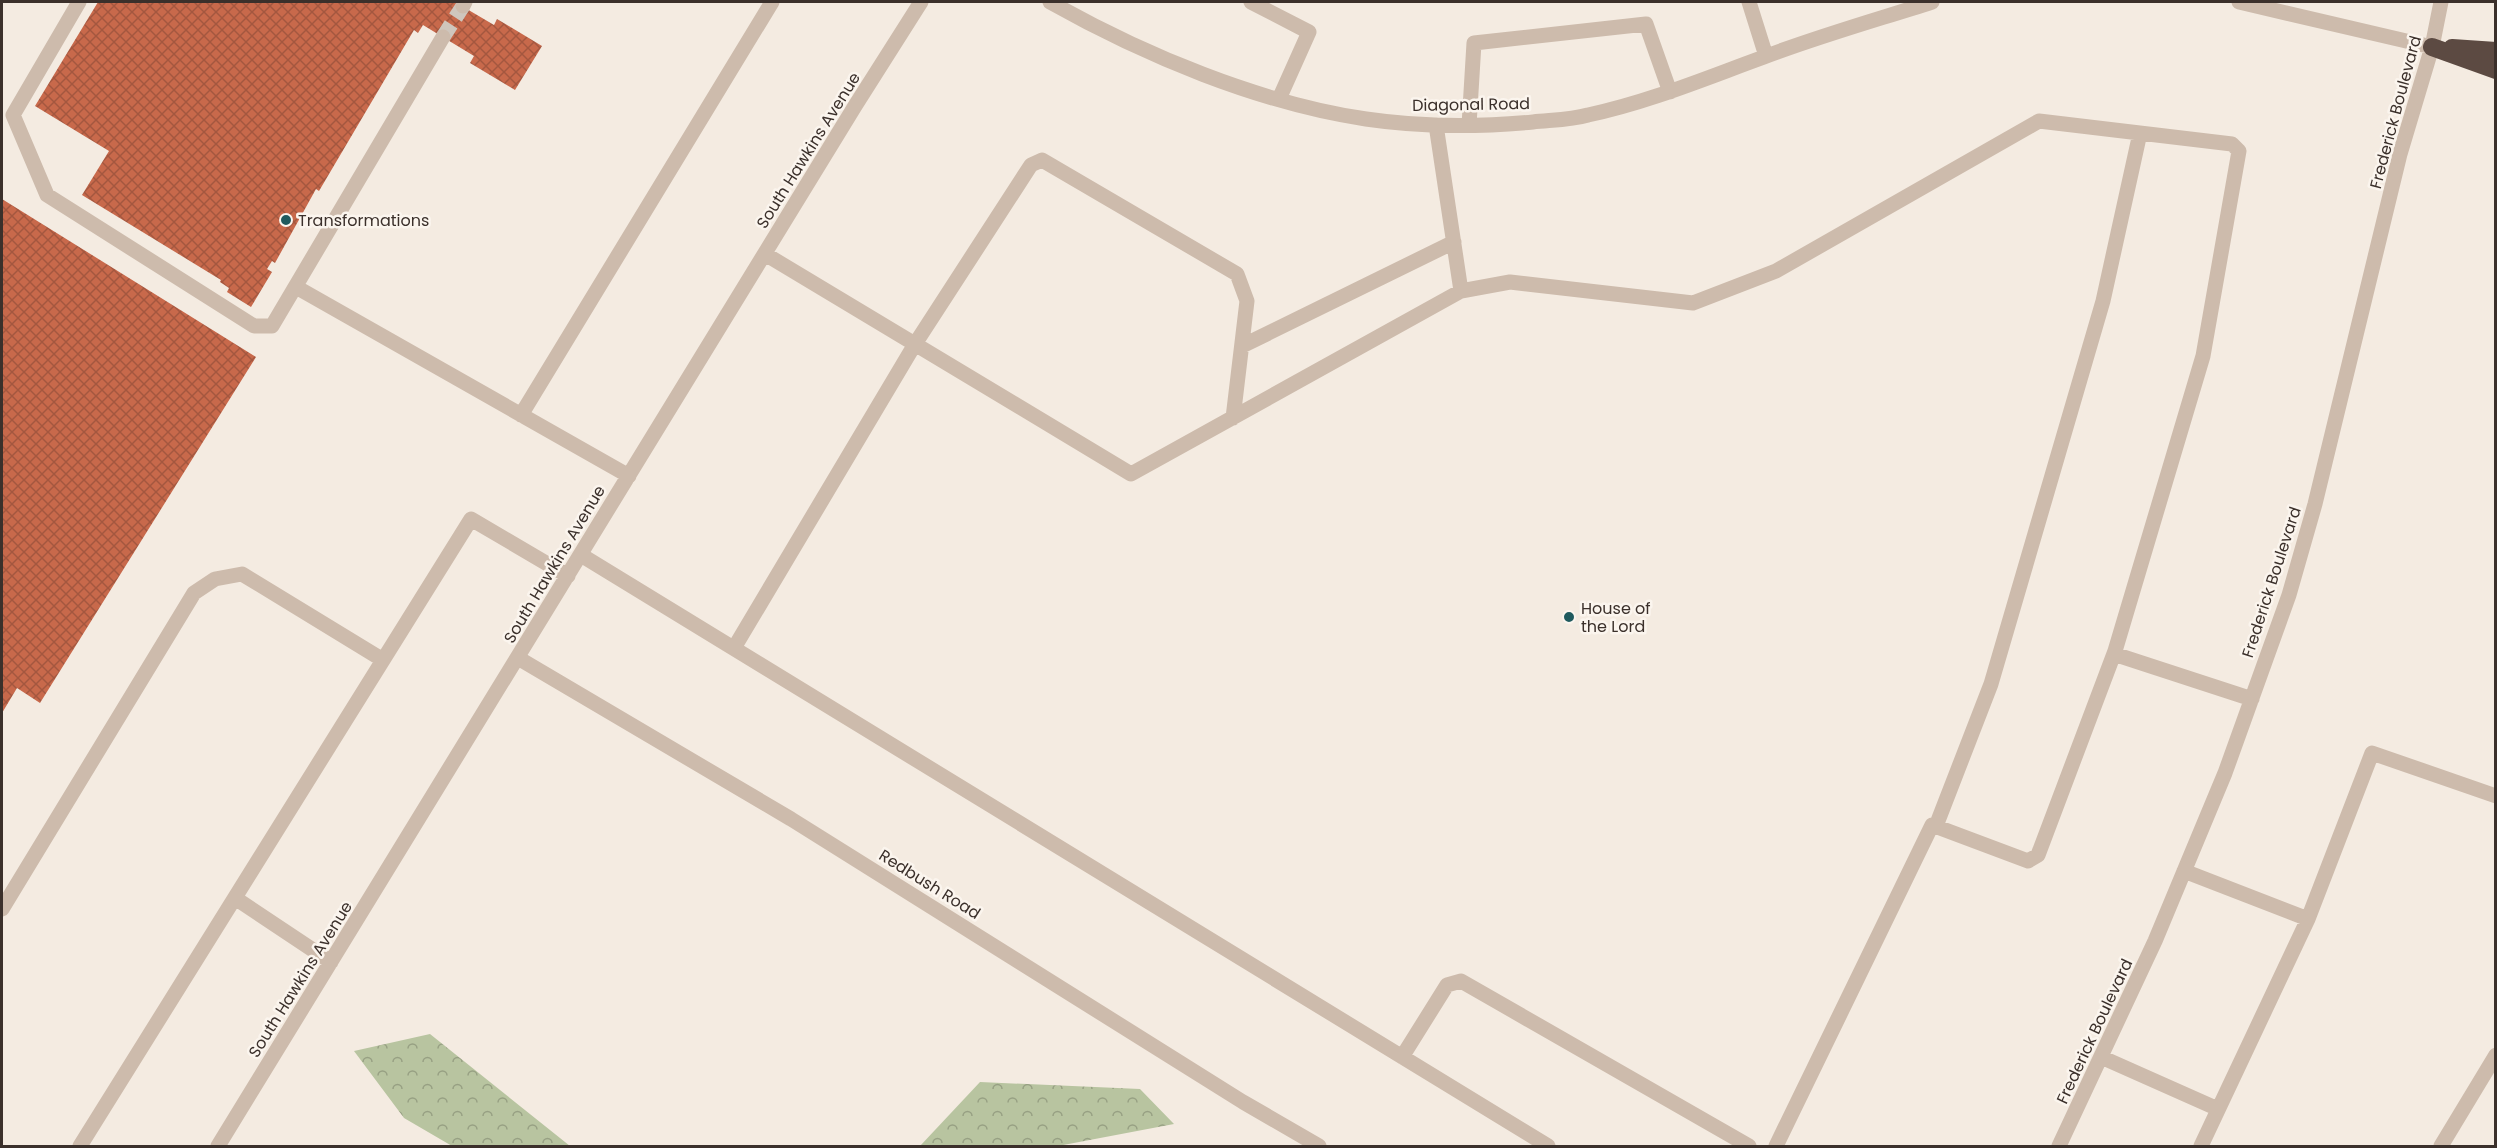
<svg xmlns="http://www.w3.org/2000/svg" width="2497" height="1148" font-family="Poppins,sans-serif">
<style>
.forest{fill:url(#forest-crowns)}
.building{fill:url(#building-cross-hatch)}
.lines{fill:none;stroke-linecap:round;stroke-linejoin:round}
.minor-tunnel{stroke:#cfc6bd;stroke-width:15;stroke-dasharray:15 8;stroke-linecap:butt}
.minor{stroke:#cdbbac;stroke-width:15}
.highway{stroke:#5c4a42;stroke-width:18}
.poi-dot{fill:#1f5a5e;stroke:#fbf5ee;stroke-width:2}
.labels{text-anchor:middle;stroke-width:5;stroke-linejoin:round;paint-order:stroke}
.street-label{font-size:16px;fill:#3b302b;stroke:#fbf5ee}
.poi-label{font-size:16px;fill:#3b302b;stroke:#fbf5ee;text-anchor:start}
</style>
<defs>
<pattern id="forest-crowns" width="20" height="18" patternUnits="userSpaceOnUse" patternTransform="scale(1.5)"><rect width="20" height="18" fill="#b8c4a0"/><path d="M2 6a3 3 0 1 1 6 0M12 15a3 3 0 1 1 6 0" fill="none" stroke="#97a083"/></pattern>
<pattern id="building-cross-hatch" width="8" height="8" patternUnits="userSpaceOnUse" patternTransform="scale(1.5)"><rect width="8" height="8" fill="#c8694b"/><path d="M0 0l8 8M0 8l8-8" fill="none" stroke="#a4573f"/></pattern>
</defs>
<rect width="100%" height="100%" fill="#f4ebe1"/>
<path class="forest" d="M 430,1034 L 570,1146 L 452,1146 L 404,1118 L 354,1051 Z
M 980,1082 L 1140,1089 L 1174,1124 L 1058,1146 L 920,1146 Z"/>
<path class="building" d="M 98,2 L 455,2 L 494,25 L 497,19 L 542,46 L 515,90 L 470,63 L 474,56 L 423,25 L 418,33 L 414,30 L 319,191 L 316,189 L 275,263 L 272,261 L 267,269 L 272,272 L 251,307 L 227,292 L 229,288 L 220,282 L 221,280 L 82,195 L 109,151 L 35,106 Z
M 2,199 L 256,357 L 40,703 L 17,688 L 2,713 Z"/>
<g class="lines">
<path class="minor-tunnel" d="M 443,37 L 463,6"/>
<path class="minor" d="M 79,2 L 13,115 L 47,195 L 254,326 L 272,326 L 443,37
M 1050,2 C 1144,55 1259,103 1366,119 C 1420,127 1479,127 1533,122 C 1551,120 1571,120 1588,115 C 1649,102 1706,78 1764,57 C 1819,36 1876,20 1932,2
M 1251,2 L 1309,32 L 1279,99
M 1749,2 L 1766,56
M 2239,2 L 2432,47
M 463,6 L 465,2
M 1436,125 L 1461,291
M 1469,125 L 1474,43 L 1646,24 L 1670,92
M 765,254 L 1131,474 L 1461,291 L 1510,282 L 1693,303 L 1776,271 L 2039,121 L 2232,144 L 2239,151 L 2203,356 L 2115,651 L 2038,855 L 2028,861 L 1932,825 L 1776,1146
M 296,287 L 629,476
M 1242,346 L 1454,242
M 521,415 L 772,2
M 581,555 L 1548,1146
M 734,648 L 915,344 L 1031,165 L 1042,160 L 1237,274 L 1247,301 L 1233,418
M 2114,654 L 2252,699
M 518,658 L 791,819 L 1243,1102 L 1319,1146
M 1936,826 L 1991,684 L 2103,301 L 2140,133
M 2184,871 L 2308,919
M 235,898 L 331,962
M 2,909 L 194,593 L 215,579 L 242,574 L 383,660
M 1402,1057 L 1447,985 L 1461,981 L 1749,1146
M 2101,1057 L 2218,1109
M 80,1146 L 471,519 L 568,576
M 218,1146 L 855,106 L 921,2
M 2059,1146 L 2155,941 L 2225,773 L 2289,595 L 2315,504 L 2400,154 L 2432,47 L 2441,2
M 2201,1146 L 2308,919 L 2372,753 L 2496,796
M 2441,1146 L 2496,1055"/>
<path class="highway" d="M 2432,47 L 2496,70
M 2452,48 L 2496,51"/>
</g>
<g class="poi-dot">
<circle cx="286" cy="220" r="6"/>
<circle cx="1569" cy="617" r="6"/>
</g>
<g class="labels">
<g class="street-label">
<text transform="translate(1471 104) rotate(-1)" y="6">Diagonal Road</text>
<text transform="translate(2395 112) rotate(-75)" y="6">Frederick Boulevard</text>
<text transform="translate(808 150) rotate(-58)" y="6">South Hawkins Avenue</text>
<text transform="translate(554 564) rotate(-59)" y="6">South Hawkins Avenue</text>
<text transform="translate(2271 582) rotate(-72)" y="6">Frederick Boulevard</text>
<text transform="translate(930 884) rotate(32)" y="6">Redbush Road</text>
<text transform="translate(300 979) rotate(-58)" y="6">South Hawkins Avenue</text>
<text transform="translate(2094 1031) rotate(-65)" y="6">Frederick Boulevard</text>
</g>
<g class="poi-label">
<text x="298" y="226">Transformations</text>
<text x="1581" y="614">House of<tspan x="1581" dy="18">the Lord</tspan></text>
</g>
</g>
<rect width="2497" height="1148" fill="none" stroke="#3b302b" stroke-width="6"/>
</svg>
